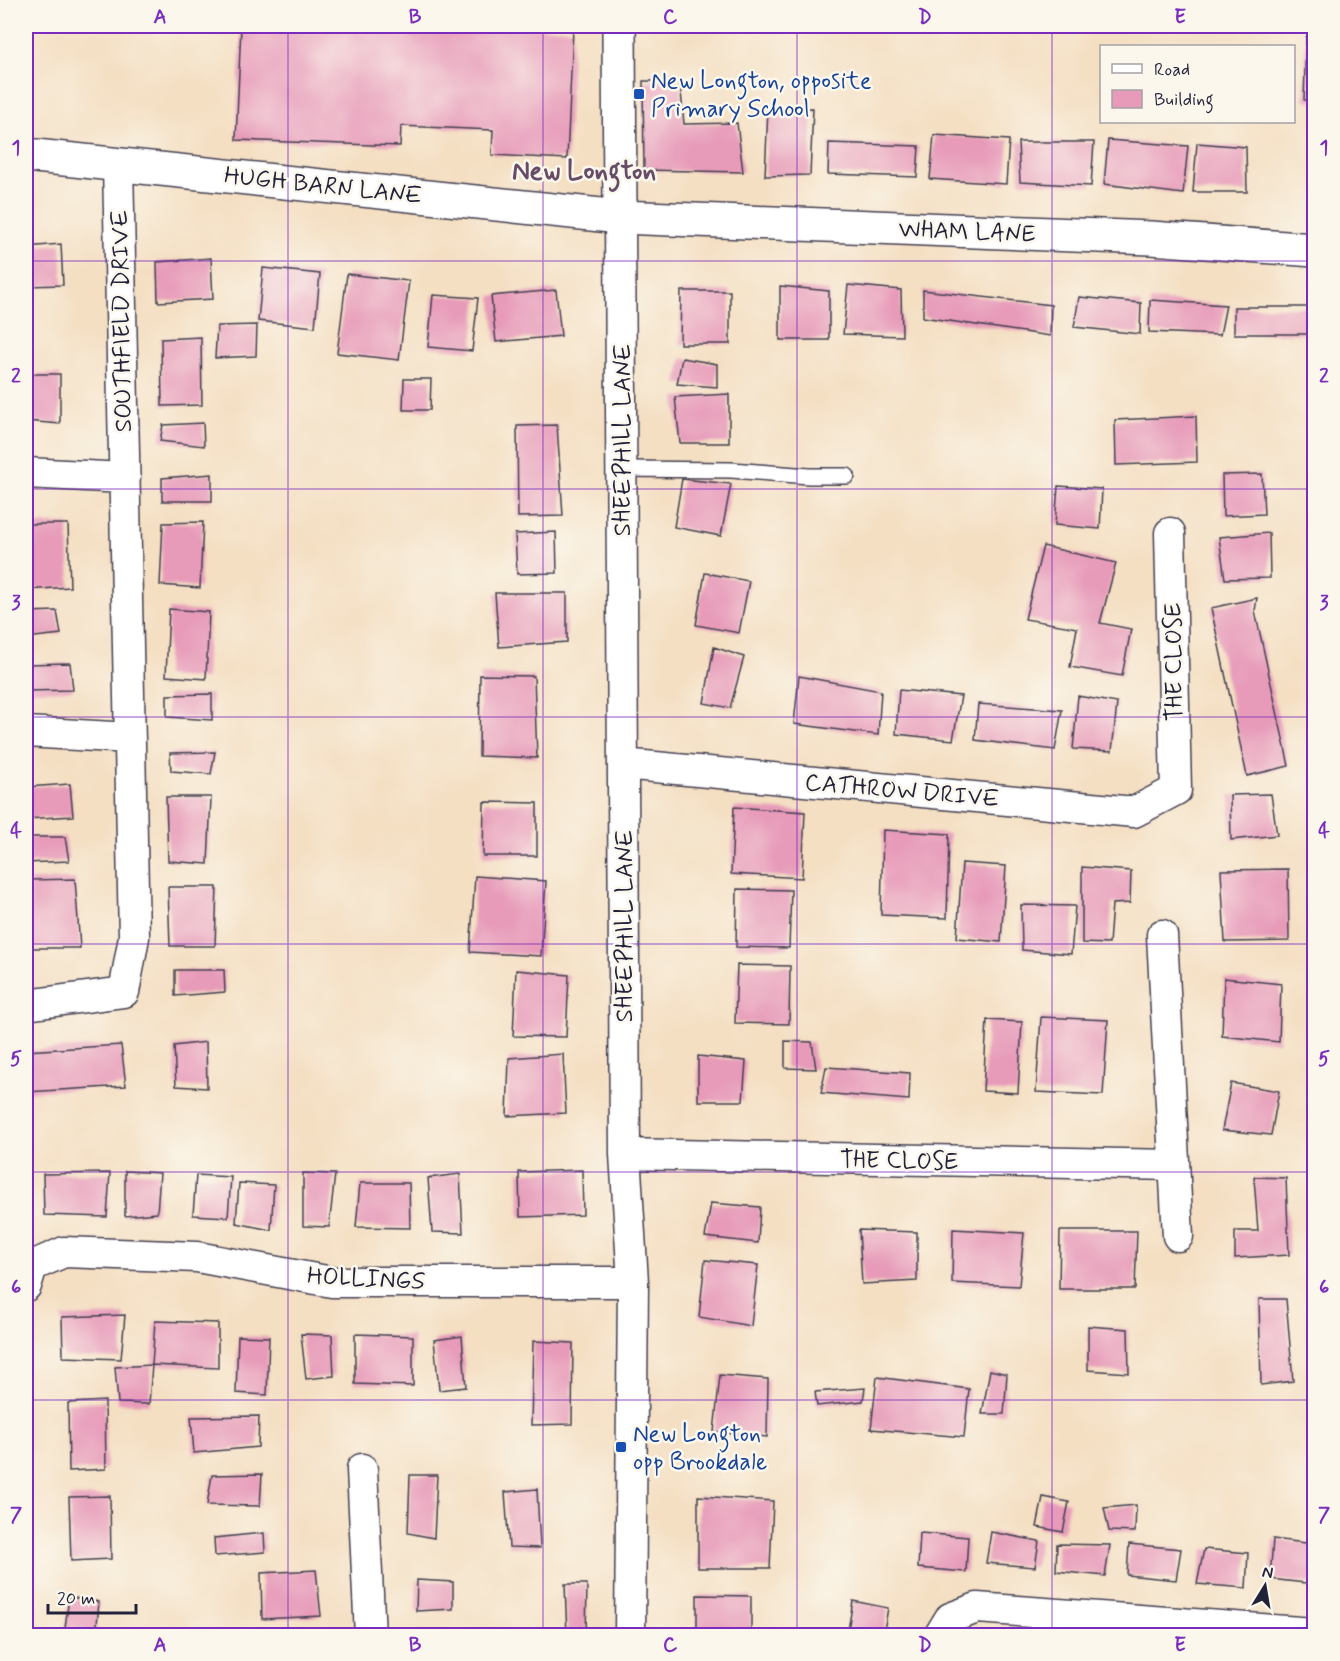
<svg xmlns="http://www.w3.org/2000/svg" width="1340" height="1661" font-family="Mynerve,sans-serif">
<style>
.building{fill:#e79bb9}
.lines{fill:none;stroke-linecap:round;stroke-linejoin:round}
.service-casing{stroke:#423e4f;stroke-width:18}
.minor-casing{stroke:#423e4f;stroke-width:33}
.tertiary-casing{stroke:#423e4f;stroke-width:36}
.service{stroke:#fff;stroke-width:15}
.minor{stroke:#fff;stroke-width:30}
.tertiary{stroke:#fff;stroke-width:33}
.grid{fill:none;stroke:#7b2cbf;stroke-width:1.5;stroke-opacity:0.55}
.transit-dot{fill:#1a4fb4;stroke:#fbf7ec;stroke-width:2}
.labels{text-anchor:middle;stroke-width:5;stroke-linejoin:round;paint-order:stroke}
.transit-label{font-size:24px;fill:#164399;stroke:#fbf7ec;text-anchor:start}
.street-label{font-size:24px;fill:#22223b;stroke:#fbf7ec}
.quarter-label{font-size:27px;font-weight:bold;fill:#674c67;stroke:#fbf7ec}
.neatline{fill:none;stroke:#7b2cbf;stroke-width:2}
.grid-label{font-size:20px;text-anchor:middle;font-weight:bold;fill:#7b2cbf}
</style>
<rect width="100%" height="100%" fill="#fbf7ec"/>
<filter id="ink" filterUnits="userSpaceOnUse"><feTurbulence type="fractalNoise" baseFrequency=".0167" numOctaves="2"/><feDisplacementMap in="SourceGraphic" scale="12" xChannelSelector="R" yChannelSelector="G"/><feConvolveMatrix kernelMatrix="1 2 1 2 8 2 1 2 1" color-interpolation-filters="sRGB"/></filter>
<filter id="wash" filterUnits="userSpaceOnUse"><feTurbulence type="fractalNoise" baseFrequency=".008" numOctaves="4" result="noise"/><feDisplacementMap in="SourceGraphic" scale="24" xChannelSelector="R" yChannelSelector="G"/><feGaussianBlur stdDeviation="1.35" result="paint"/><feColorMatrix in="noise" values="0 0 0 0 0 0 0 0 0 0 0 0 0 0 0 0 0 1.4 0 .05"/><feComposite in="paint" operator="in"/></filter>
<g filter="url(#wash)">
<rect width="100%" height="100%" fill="#f4dfc3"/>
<g id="blocks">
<path class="building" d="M 241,26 L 475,26 L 573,29 L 567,159 L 492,155 L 493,130 L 401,126 L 400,146 L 236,140 Z
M 1306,37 L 1314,37 L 1314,102 L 1304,100 Z
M 643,81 L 680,81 L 684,124 L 737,123 L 743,172 L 644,170 Z
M 813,108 L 810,175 L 765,176 L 768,109 Z
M 934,135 L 1009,140 L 1006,184 L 930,179 Z
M 1108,140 L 1188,146 L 1183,194 L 1104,184 Z
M 1018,142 L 1094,142 L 1091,186 L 1020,182 Z
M 829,143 L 919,146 L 917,177 L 828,174 Z
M 1197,143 L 1246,147 L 1247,192 L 1193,192 Z
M 61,244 L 63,285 L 26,286 L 26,247 Z
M 211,258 L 213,299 L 158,302 L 157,262 Z
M 263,268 L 320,274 L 315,327 L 258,321 Z
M 347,274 L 409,281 L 399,360 L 337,353 Z
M 848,285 L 901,290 L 902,336 L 843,334 Z
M 780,286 L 829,291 L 829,340 L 780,340 Z
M 556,290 L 561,336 L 496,342 L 491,296 Z
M 923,290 L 1051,305 L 1050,336 L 923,317 Z
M 681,291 L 730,291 L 730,344 L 680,344 Z
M 433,295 L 478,298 L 472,351 L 428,347 Z
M 1079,297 L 1141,303 L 1140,334 L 1074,327 Z
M 1150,300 L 1226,305 L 1220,335 L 1149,332 Z
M 1234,307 L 1311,307 L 1310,334 L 1234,334 Z
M 257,325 L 256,356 L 215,358 L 217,326 Z
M 201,337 L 202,405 L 162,406 L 161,339 Z
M 682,358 L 717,364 L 717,387 L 677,384 Z
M 26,374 L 60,374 L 60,424 L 26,421 Z
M 404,379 L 431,379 L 430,410 L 403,410 Z
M 729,394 L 729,443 L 680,443 L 675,397 Z
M 1196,416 L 1197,462 L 1116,465 L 1115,420 Z
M 203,423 L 204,446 L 160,441 L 163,425 Z
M 557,425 L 563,516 L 518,517 L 517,426 Z
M 212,474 L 212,501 L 162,501 L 162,478 Z
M 1262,474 L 1264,514 L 1223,516 L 1222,475 Z
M 682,479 L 731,484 L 721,536 L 674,527 Z
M 1058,486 L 1102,489 L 1100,529 L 1055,525 Z
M 203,522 L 200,588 L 160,585 L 163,523 Z
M 26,524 L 68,524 L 70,587 L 26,590 Z
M 556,532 L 557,573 L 517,574 L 515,534 Z
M 1269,533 L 1270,578 L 1225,579 L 1219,537 Z
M 1043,546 L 1116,563 L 1100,623 L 1131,629 L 1122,676 L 1070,667 L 1077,628 L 1025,619 Z
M 705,573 L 749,581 L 739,633 L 696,625 Z
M 495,593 L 567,593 L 567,642 L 499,647 Z
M 1257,598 L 1255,611 L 1289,766 L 1247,776 L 1211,608 Z
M 169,609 L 209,612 L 206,679 L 166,676 Z
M 57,611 L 61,634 L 26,638 L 26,612 Z
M 714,647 L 744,657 L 730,708 L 704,703 Z
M 70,663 L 73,690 L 26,691 L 26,664 Z
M 480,675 L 534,676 L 537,758 L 479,756 Z
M 799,676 L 881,691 L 878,735 L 794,724 Z
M 899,690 L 961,696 L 953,740 L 896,734 Z
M 212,694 L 212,720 L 167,717 L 167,695 Z
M 1078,696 L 1117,703 L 1112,751 L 1073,749 Z
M 978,704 L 1062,710 L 1055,750 L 975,740 Z
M 215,752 L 211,774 L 171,771 L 170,753 Z
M 70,784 L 73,816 L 26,819 L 26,787 Z
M 1271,794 L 1277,835 L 1231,840 L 1230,795 Z
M 166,797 L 211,797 L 208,864 L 168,861 Z
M 484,802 L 537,803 L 537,856 L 483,856 Z
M 734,807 L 805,812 L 802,878 L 731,874 Z
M 883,830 L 949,834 L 947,918 L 881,915 Z
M 26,837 L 65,837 L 69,861 L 26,863 Z
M 962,863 L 1006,866 L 1001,942 L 957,938 Z
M 1082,867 L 1131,871 L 1130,903 L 1112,904 L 1109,944 L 1082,943 Z
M 1288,869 L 1289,941 L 1225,942 L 1221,870 Z
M 475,876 L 546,881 L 541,956 L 470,952 Z
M 75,879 L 80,948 L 31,948 L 30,880 Z
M 168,887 L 217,887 L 215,946 L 170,946 Z
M 737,889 L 791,890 L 789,948 L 736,947 Z
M 1021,905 L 1075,906 L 1071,954 L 1022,950 Z
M 737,965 L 790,966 L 789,1024 L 735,1023 Z
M 175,970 L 224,970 L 225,992 L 175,996 Z
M 516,970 L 569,975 L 566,1037 L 513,1036 Z
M 1224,978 L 1281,984 L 1279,1042 L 1222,1036 Z
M 1041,1017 L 1108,1020 L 1103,1095 L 1036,1092 Z
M 987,1020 L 1022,1022 L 1018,1093 L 983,1091 Z
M 785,1041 L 812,1042 L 816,1069 L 785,1068 Z
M 206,1042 L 207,1088 L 176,1086 L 174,1046 Z
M 121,1045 L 126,1086 L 26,1092 L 26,1051 Z
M 563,1054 L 566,1113 L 507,1116 L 509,1058 Z
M 698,1056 L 746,1061 L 743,1101 L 698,1101 Z
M 826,1067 L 910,1073 L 909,1100 L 821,1093 Z
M 1231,1083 L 1279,1091 L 1271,1135 L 1222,1130 Z
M 582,1170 L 583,1215 L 520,1217 L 519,1172 Z
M 125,1171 L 160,1173 L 157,1213 L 125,1216 Z
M 110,1173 L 107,1217 L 44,1215 L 43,1174 Z
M 303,1173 L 335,1174 L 329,1227 L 303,1226 Z
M 460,1174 L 463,1233 L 432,1232 L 428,1178 Z
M 196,1175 L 231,1177 L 228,1217 L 193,1215 Z
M 1254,1177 L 1286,1178 L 1289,1255 L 1235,1258 L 1235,1231 L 1258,1231 Z
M 239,1183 L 274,1185 L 271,1230 L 236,1223 Z
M 360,1183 L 409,1183 L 410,1228 L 356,1227 Z
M 711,1203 L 760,1207 L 758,1243 L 705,1237 Z
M 953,1229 L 1024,1233 L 1019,1286 L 952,1283 Z
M 859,1230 L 917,1232 L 917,1281 L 862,1284 Z
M 1060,1231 L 1137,1231 L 1135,1289 L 1059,1289 Z
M 705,1260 L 758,1265 L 751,1326 L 699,1317 Z
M 1259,1299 L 1286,1299 L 1293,1381 L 1261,1385 Z
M 125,1315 L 121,1359 L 63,1357 L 62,1317 Z
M 155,1321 L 218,1323 L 218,1368 L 152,1365 Z
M 1088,1326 L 1128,1329 L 1129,1373 L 1088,1370 Z
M 301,1334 L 332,1335 L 334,1376 L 306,1379 Z
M 355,1334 L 413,1336 L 413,1386 L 355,1384 Z
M 238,1336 L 269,1337 L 267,1395 L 236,1393 Z
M 462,1336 L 466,1387 L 439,1390 L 434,1340 Z
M 533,1341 L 573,1343 L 572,1424 L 531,1425 Z
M 152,1365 L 149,1404 L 118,1403 L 115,1367 Z
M 990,1370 L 1007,1374 L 1004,1414 L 982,1414 Z
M 720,1375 L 768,1379 L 767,1437 L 714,1432 Z
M 877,1377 L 969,1389 L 964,1437 L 871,1429 Z
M 865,1388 L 863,1401 L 817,1406 L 815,1392 Z
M 105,1401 L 106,1469 L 69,1471 L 68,1403 Z
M 259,1416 L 258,1447 L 194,1453 L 191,1417 Z
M 262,1474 L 260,1506 L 207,1505 L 212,1475 Z
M 410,1475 L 437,1475 L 434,1538 L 408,1533 Z
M 537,1489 L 540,1548 L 509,1547 L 505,1492 Z
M 110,1496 L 111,1559 L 71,1561 L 69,1497 Z
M 698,1496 L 773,1501 L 770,1568 L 698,1568 Z
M 1043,1497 L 1069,1502 L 1063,1532 L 1037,1527 Z
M 1136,1505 L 1135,1532 L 1109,1531 L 1104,1508 Z
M 991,1532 L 1039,1541 L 1035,1567 L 986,1563 Z
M 264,1533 L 265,1552 L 215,1556 L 214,1538 Z
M 920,1533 L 968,1537 L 966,1572 L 918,1568 Z
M 1273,1539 L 1314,1544 L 1314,1584 L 1270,1579 Z
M 1057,1544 L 1110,1545 L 1105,1576 L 1056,1571 Z
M 1129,1544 L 1181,1549 L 1176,1580 L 1127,1575 Z
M 1204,1549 L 1248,1553 L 1246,1588 L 1197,1584 Z
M 316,1570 L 321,1616 L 262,1619 L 261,1573 Z
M 417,1580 L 453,1582 L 453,1609 L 416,1611 Z
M 565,1584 L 587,1584 L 586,1636 L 567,1636 Z
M 697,1595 L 751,1596 L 751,1636 L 697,1636 Z
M 69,1597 L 99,1602 L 96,1636 L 64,1636 Z
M 853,1601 L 888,1608 L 883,1636 L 847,1636 Z
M 453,1631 L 453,1636 L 417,1636 L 417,1633 Z"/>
</g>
</g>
<g filter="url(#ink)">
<use href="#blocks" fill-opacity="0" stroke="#423e4f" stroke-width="1.5"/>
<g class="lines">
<defs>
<path id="service" d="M 622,469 L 731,470 L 809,476 L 847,476"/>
<path id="minor" d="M 620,217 L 625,1154 L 633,1282 L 630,1636
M 26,473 L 125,478
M 26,732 L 130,738
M 623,764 L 1134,812 L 1176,790 L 1170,533
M 1162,935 L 1178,1236
M 26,1005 L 124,992 L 134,937 L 118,164
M 625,1154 L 1174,1165
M 26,1286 L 32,1266 L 64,1252 L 197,1257 L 332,1282 L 633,1282
M 362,1469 L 370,1636
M 939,1636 L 950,1618 L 977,1608 L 1314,1633"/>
<path id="tertiary" d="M 619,26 L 620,217
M 26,155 L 620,217 L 1151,238 L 1314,250"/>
</defs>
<use href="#service" class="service-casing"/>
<use href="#minor" class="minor-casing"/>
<use href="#tertiary" class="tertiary-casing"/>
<use href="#service" class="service"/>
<use href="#minor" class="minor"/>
<use href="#tertiary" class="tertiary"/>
</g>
</g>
<path class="grid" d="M 288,26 L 288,1636M 543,26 L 543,1636M 797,26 L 797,1636M 1052,26 L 1052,1636M 26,261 L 1314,261M 26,489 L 1314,489M 26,717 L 1314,717M 26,944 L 1314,944M 26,1172 L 1314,1172M 26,1400 L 1314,1400"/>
<g class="transit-dot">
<rect x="633" y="88" width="12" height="12" rx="3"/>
<rect x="615" y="1441" width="12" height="12" rx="3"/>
</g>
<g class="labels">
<g class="transit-label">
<text x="651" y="88">New Longton, opposite<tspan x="651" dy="28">Primary School</tspan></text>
<text x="633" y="1441">New Longton<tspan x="633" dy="28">opp Brookdale</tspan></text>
</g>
<g class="street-label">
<text transform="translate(323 185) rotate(6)" y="8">HUGH BARN LANE</text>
<text transform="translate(967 231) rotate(2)" y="8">WHAM LANE</text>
<text transform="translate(121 321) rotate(-91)" y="8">SOUTHFIELD DRIVE</text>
<text transform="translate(622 440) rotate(-90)" y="8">SHEEPHILL LANE</text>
<text transform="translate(1173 662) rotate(-91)" y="8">THE CLOSE</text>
<text transform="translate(902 790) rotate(5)" y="8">CATHROW DRIVE</text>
<text transform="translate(624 926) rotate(-90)" y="8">SHEEPHILL LANE</text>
<text transform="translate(899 1160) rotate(1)" y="8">THE CLOSE</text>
<text transform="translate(366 1278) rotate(3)" y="8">HOLLINGS</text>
</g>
<g class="quarter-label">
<text x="584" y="179">New Longton</text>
</g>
</g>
<rect width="1340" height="1661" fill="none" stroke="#fbf7ec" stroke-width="66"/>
<rect x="1100" y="45" width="195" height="78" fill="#fbf7ec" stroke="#a4a2a5" stroke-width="1.5"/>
<rect x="1112" y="64" width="30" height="9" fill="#ffffff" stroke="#a4a2a5" stroke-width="1.5"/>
<text x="1154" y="75" font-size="18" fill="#22223b">Road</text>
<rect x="1112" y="90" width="30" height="18" fill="#e79bb9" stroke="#a4a2a5" stroke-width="1.5"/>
<text x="1154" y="105" font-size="18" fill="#22223b">Building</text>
<g transform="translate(1265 1586) rotate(11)" stroke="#fbf7ec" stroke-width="4.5" paint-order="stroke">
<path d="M0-4.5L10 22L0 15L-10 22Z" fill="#22223b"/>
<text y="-9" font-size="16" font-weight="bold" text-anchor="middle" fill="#22223b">N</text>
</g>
<path d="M48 1604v9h88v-9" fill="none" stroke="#22223b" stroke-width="3"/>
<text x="57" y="1604" font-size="18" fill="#22223b" stroke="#fbf7ec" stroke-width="4.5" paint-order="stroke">20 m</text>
<rect x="33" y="33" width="1274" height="1595" class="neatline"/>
<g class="grid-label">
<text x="160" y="23">A</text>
<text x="415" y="23">B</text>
<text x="670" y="23">C</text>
<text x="925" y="23">D</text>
<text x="1180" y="23">E</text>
<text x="16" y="154">1</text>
<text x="1324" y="154">1</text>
<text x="16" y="382">2</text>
<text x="1324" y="382">2</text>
<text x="16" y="609">3</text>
<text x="1324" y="609">3</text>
<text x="16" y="837">4</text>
<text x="1324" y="837">4</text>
<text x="16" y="1065">5</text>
<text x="1324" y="1065">5</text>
<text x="16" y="1293">6</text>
<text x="1324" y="1293">6</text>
<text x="16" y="1521">7</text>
<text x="1324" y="1521">7</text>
<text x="160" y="1651">A</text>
<text x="415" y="1651">B</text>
<text x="670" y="1651">C</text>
<text x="925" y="1651">D</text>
<text x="1180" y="1651">E</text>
</g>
</svg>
